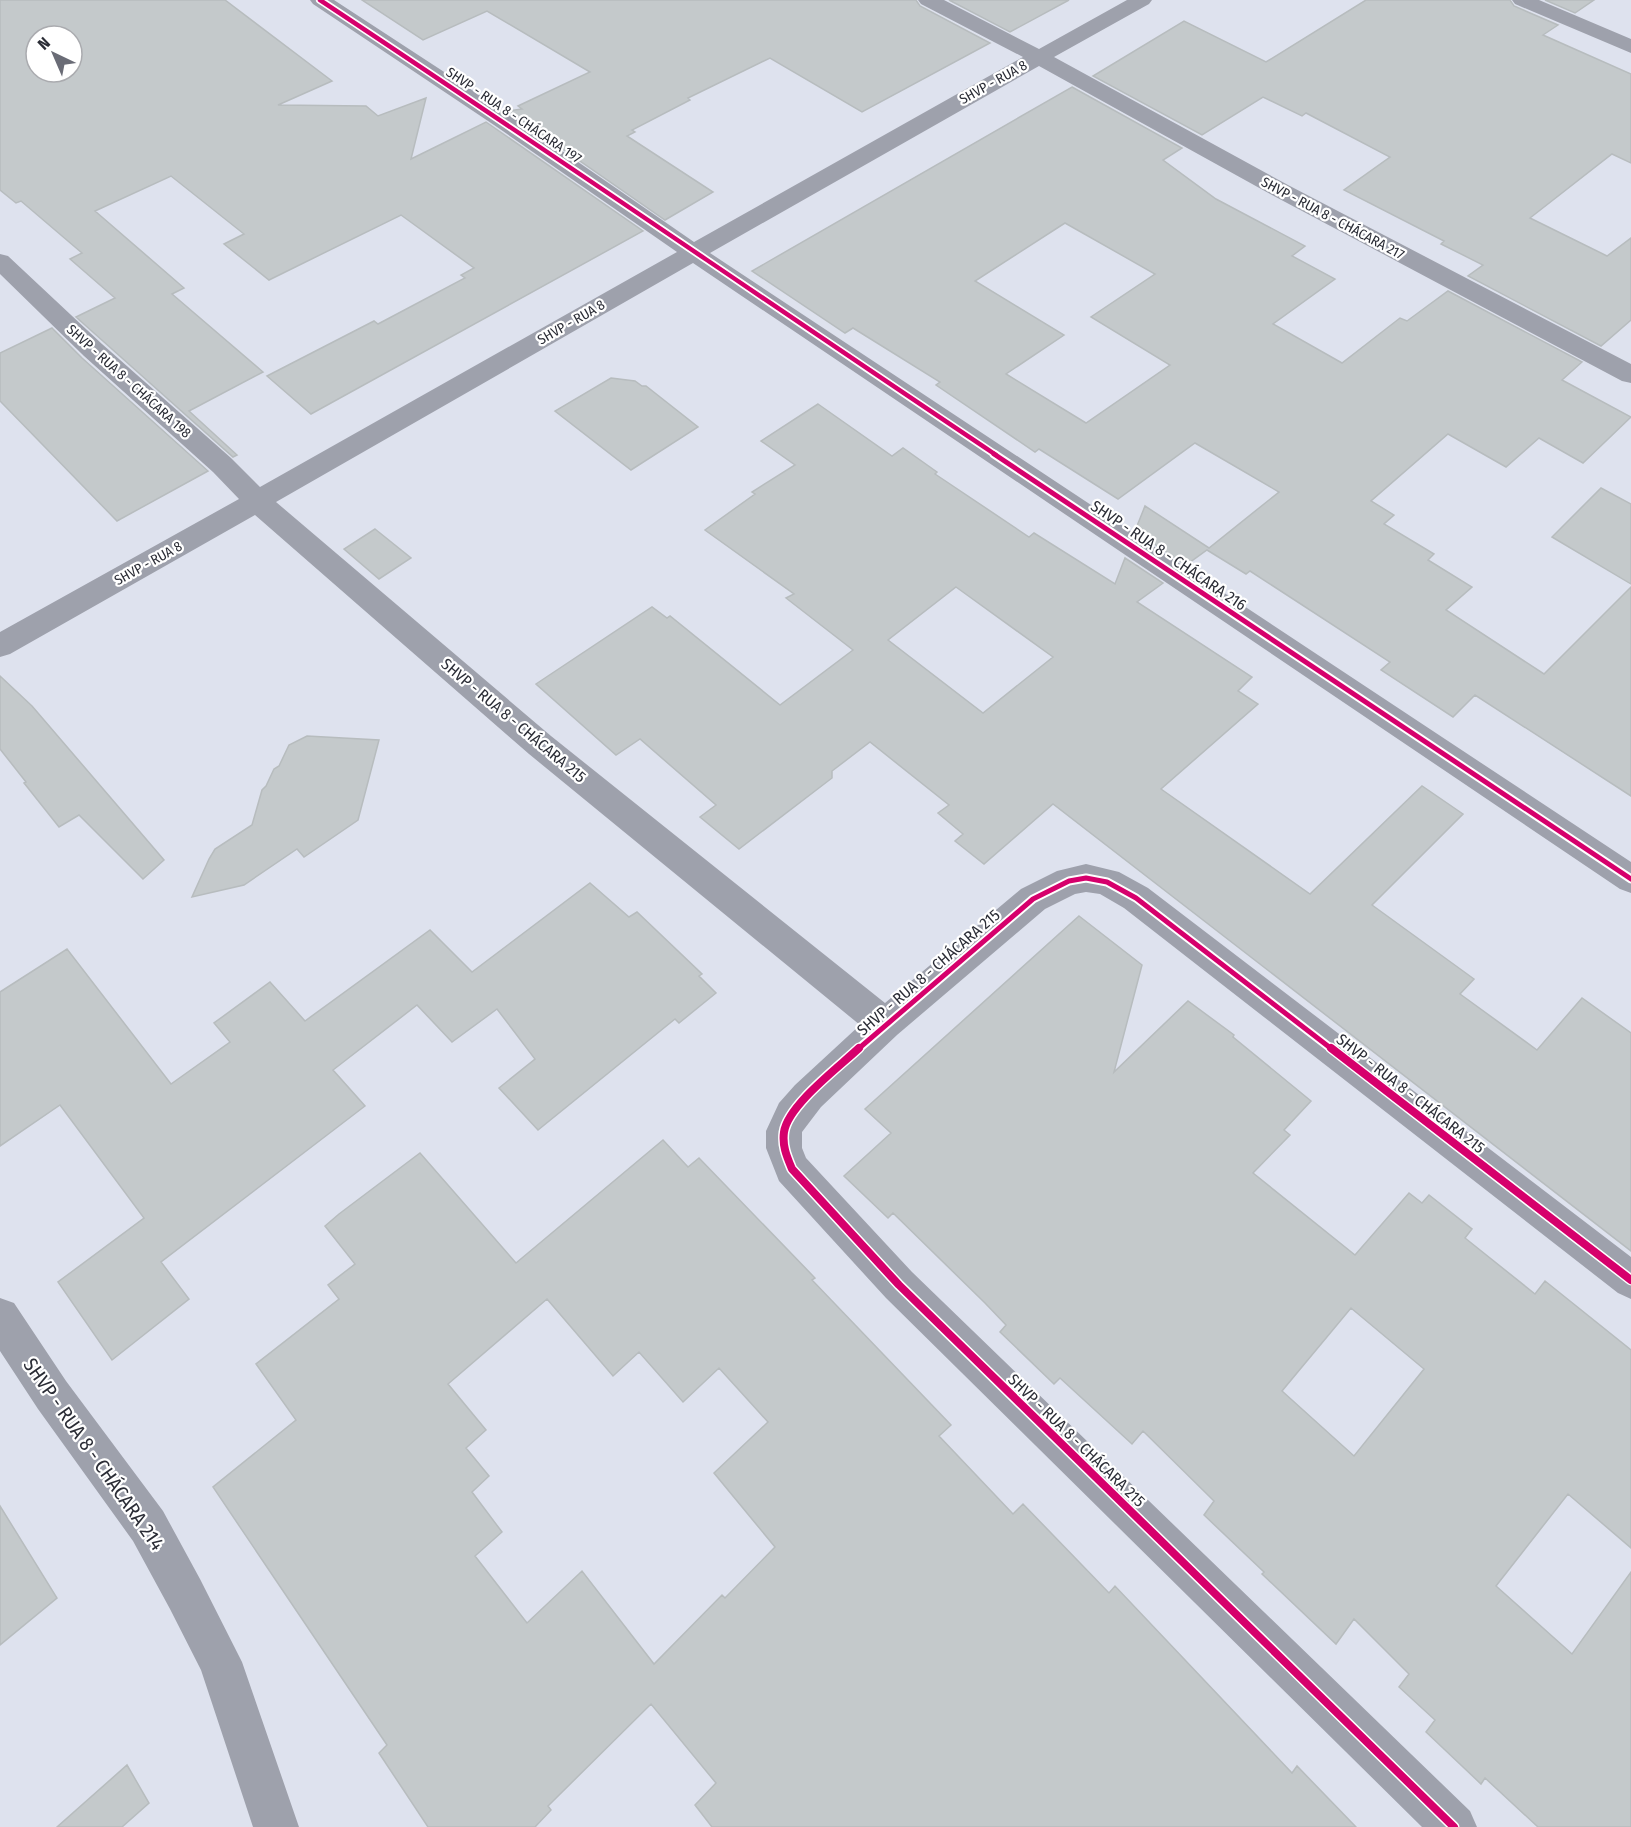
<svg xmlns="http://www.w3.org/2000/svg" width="1631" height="1827" font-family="'Fira Sans Condensed',sans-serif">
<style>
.building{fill:#c4c9cb;stroke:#b7bcbe;stroke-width:1.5;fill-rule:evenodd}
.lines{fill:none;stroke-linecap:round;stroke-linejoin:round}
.minor{fill:#9ea1ac;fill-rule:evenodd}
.cycleway-far2-casing{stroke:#fff;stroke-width:8}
.cycleway-far1-casing{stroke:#fff;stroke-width:9}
.cycleway-casing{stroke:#fff;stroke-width:11}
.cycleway-far2{stroke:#d6006c;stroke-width:4.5}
.cycleway-far1{stroke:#d6006c;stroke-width:5}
.cycleway{stroke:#d6006c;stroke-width:8}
.labels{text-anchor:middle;stroke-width:4.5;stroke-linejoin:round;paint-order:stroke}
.far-street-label{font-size:14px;fill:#2b2d36;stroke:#fff}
.street-label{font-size:16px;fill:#2b2d36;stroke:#fff}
.near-street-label{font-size:20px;fill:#2b2d36;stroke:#fff}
</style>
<rect width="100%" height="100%" fill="#dee2ee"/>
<path class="building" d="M 0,0 L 225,0 L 332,81 L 278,105 L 366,106 L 378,116 L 426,98 L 411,159 L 486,122 L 643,231 L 311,414 L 267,376 L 374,321 L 378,324 L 465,278 L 461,275 L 474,268 L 401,215 L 269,280 L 224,244 L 244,234 L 171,176 L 95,211 L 184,288 L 172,294 L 263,372 L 189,411 L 237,455 L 233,457 L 76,317 L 115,298 L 70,259 L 82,253 L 21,201 L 16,203 L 0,190 ZM 36,36 L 72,36 L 72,72 L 36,72 Z
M 362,0 L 916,0 L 920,6 L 990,43 L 862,112 L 770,58 L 688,98 L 690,100 L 632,130 L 635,132 L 627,136 L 713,192 L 665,220 L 508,111 L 522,109 L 518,106 L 590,72 L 487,11 L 423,40 Z
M 949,0 L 1069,0 L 1010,32 Z
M 1366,0 L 1510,0 L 1514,6 L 1558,25 L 1543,35 L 1631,74 L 1631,163 L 1612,154 L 1530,218 L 1607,256 L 1631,238 L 1631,320 L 1601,346 L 1468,276 L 1483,265 L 1441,244 L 1444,241 L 1344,190 L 1390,157 L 1306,113 L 1302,116 L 1263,97 L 1202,135 L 1093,76 L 1184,21 L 1266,62 Z
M 1545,0 L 1594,0 L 1575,13 Z
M 1072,87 L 1182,148 L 1163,160 L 1216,199 L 1305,246 L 1292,256 L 1335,279 L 1273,324 L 1342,363 L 1400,318 L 1407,321 L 1448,291 L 1582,362 L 1562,380 L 1631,417 L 1583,463 L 1539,438 L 1506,467 L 1448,434 L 1371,501 L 1394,515 L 1384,524 L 1434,554 L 1428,560 L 1472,587 L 1446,610 L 1544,674 L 1631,587 L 1631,796 L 1475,695 L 1453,717 L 1381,670 L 1390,662 L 1250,571 L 1246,574 L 1207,550 L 1186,565 L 1135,531 L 1145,506 L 1209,548 L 1279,492 L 1195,443 L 1118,499 L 1039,449 L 1035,452 L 936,385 L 940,382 L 853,328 L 845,333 L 752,271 ZM 1065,223 L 1155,274 L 1091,317 L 1170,365 L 1086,423 L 1006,374 L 1064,335 L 975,281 Z
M 52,328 L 82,358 L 208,471 L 117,521 L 0,401 L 0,353 Z
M 611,378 L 635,381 L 642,386 L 646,386 L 698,427 L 631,470 L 555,411 Z
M 818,404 L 892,456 L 903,448 L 937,472 L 935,474 L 1029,537 L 1034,533 L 1115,584 L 1125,558 L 1163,583 L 1137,602 L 1252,677 L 1238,691 L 1258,704 L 1161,789 L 1310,894 L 1422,786 L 1463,814 L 1372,905 L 1474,979 L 1460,994 L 1537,1050 L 1582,998 L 1631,1033 L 1631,1251 L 1053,804 L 984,864 L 955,841 L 963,834 L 938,813 L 949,805 L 870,742 L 832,771 L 832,778 L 739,849 L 700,817 L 716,805 L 640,739 L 616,755 L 536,684 L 652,607 L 667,618 L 670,616 L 780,705 L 853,650 L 786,598 L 794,594 L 705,530 L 755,494 L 752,492 L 795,465 L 761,441 ZM 956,587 L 1053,657 L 983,713 L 888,640 Z
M 1601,488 L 1631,504 L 1631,584 L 1552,537 Z
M 375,529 L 411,558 L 379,579 L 344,549 Z
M 0,676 L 32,706 L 164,860 L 143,879 L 79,815 L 59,827 L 24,783 L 26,782 L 0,749 Z
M 307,736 L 379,740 L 358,820 L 304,857 L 297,849 L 244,885 L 192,897 L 209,859 L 215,849 L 252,825 L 262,790 L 266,786 L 274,769 L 279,766 L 289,745 Z
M 590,883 L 629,917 L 637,912 L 702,974 L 699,976 L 716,993 L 679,1023 L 675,1019 L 538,1130 L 499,1088 L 535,1059 L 497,1009 L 452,1042 L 417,1005 L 333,1070 L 365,1106 L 161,1262 L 189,1299 L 112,1360 L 58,1282 L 144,1218 L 60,1105 L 0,1146 L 0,992 L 67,949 L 171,1084 L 230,1042 L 214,1023 L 270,982 L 305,1021 L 430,930 L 472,972 Z
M 1079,916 L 1142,965 L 1114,1072 L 1188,1001 L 1234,1035 L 1233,1037 L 1311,1101 L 1284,1130 L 1290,1135 L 1253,1173 L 1355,1255 L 1409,1193 L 1422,1203 L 1429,1195 L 1472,1229 L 1465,1238 L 1535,1294 L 1545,1281 L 1631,1350 L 1631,1548 L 1568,1494 L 1496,1586 L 1572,1654 L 1631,1572 L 1631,1827 L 1538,1827 L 1485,1778 L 1481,1784 L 1426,1732 L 1435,1720 L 1399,1687 L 1409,1674 L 1354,1619 L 1336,1644 L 1262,1574 L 1264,1572 L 1204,1515 L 1214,1501 L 1143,1431 L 1132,1444 L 1060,1378 L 1054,1384 L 1000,1332 L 1006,1325 L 985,1303 L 893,1213 L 888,1218 L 844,1176 L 891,1133 L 865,1109 ZM 1351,1308 L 1424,1369 L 1354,1456 L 1282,1391 Z
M 663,1140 L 688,1167 L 699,1158 L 815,1278 L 812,1280 L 951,1425 L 939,1436 L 1013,1514 L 1023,1504 L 1109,1593 L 1115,1586 L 1292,1773 L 1297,1766 L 1356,1827 L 712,1827 L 695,1805 L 716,1783 L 651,1704 L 548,1806 L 551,1810 L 535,1827 L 428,1827 L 379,1753 L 387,1745 L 213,1487 L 296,1420 L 256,1364 L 339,1299 L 328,1285 L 355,1264 L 325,1226 L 339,1214 L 420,1153 L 516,1263 ZM 547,1299 L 613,1376 L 639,1352 L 683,1402 L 719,1368 L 768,1422 L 714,1473 L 775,1547 L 725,1598 L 722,1595 L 654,1664 L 582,1571 L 527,1623 L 475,1556 L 502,1532 L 472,1492 L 489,1476 L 466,1448 L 486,1430 L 448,1384 Z
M 0,1506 L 57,1598 L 0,1645 Z
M 127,1765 L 149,1803 L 122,1827 L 57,1827 Z"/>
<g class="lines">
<path class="minor" d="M 310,0 L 334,0 L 513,117 L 694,242 L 1023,57 L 921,4 L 918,0 L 944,0 L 1039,49 L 1127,0 L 1152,0 L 1149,4 L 1054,57 L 1288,185 L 1631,364 L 1631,383 L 1622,381 L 1272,195 L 1039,66 L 710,253 L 1631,862 L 1631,893 L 1620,889 L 693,263 L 276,502 L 551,736 L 885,1003 L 1021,889 L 1057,871 L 1086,864 L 1119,872 L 1148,888 L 1631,1257 L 1631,1299 L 1618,1293 L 1124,908 L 1100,894 L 1086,892 L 1075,894 L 1045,909 L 897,1035 L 821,1107 L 802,1132 L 802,1148 L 806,1158 L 912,1272 L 1470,1811 L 1477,1827 L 1422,1827 L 886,1298 L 779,1181 L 766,1148 L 766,1131 L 779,1103 L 795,1085 L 860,1025 L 529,754 L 255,515 L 10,654 L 0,657 L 0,632 L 239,499 L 213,472 L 84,356 L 0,274 L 0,254 L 8,256 L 102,344 L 231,458 L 260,487 L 677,252 L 497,127 L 313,4 Z
M 1512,0 L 1539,0 L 1631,39 L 1631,53 L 1515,4 Z
M 0,1298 L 14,1303 L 66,1381 L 163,1511 L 200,1579 L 242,1662 L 299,1827 L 253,1827 L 201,1670 L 170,1609 L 133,1541 L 38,1409 L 0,1351 Z"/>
<defs>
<path id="cycleway-far2" d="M 320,0 C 547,150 770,304 996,455"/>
<path id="cycleway-far1" d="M 994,454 L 1631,879
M 857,1050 L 1033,899 L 1069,881 L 1086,878 L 1107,882 L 1136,898 L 1333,1050"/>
<path id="cycleway" d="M 859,1048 C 839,1067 788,1105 784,1132 C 782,1146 787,1157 792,1169 L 899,1285 L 1454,1827
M 1331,1048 L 1631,1280"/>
</defs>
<use href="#cycleway-far2" class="cycleway-far2-casing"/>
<use href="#cycleway-far1" class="cycleway-far1-casing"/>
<use href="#cycleway" class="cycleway-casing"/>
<use href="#cycleway-far2" class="cycleway-far2"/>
<use href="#cycleway-far1" class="cycleway-far1"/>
<use href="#cycleway" class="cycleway"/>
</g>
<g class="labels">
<g class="far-street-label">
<text transform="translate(993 82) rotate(-29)" y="5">SHVP - RUA 8</text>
<text transform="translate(514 115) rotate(34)" y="5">SHVP - RUA 8 - CHÁCARA 197</text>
<text transform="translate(1333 218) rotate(28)" y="5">SHVP - RUA 8 - CHÁCARA 217</text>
<text transform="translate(571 322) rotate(-30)" y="5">SHVP - RUA 8</text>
<text transform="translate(129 381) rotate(42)" y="5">SHVP - RUA 8 - CHÁCARA 198</text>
<text transform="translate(148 563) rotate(-29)" y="5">SHVP - RUA 8</text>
</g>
<g class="street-label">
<text transform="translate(1169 555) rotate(34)" y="6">SHVP - RUA 8 - CHÁCARA 216</text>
<text transform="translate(514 720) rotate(40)" y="6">SHVP - RUA 8 - CHÁCARA 215</text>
<text transform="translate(928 972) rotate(-41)" y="6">SHVP - RUA 8 - CHÁCARA 215</text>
<text transform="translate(1411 1093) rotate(38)" y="6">SHVP - RUA 8 - CHÁCARA 215</text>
<text transform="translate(1077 1440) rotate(44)" y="6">SHVP - RUA 8 - CHÁCARA 215</text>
</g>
<g class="near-street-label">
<text transform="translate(94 1454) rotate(55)" y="7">SHVP - RUA 8 - CHÁCARA 214</text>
</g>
</g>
<g transform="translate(54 54) rotate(316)"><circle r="28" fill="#ffffff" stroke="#aaabaf" stroke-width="1.5"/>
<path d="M0-4.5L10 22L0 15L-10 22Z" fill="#6a6c76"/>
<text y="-9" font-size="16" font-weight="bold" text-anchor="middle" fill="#2b2d36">N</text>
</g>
</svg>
